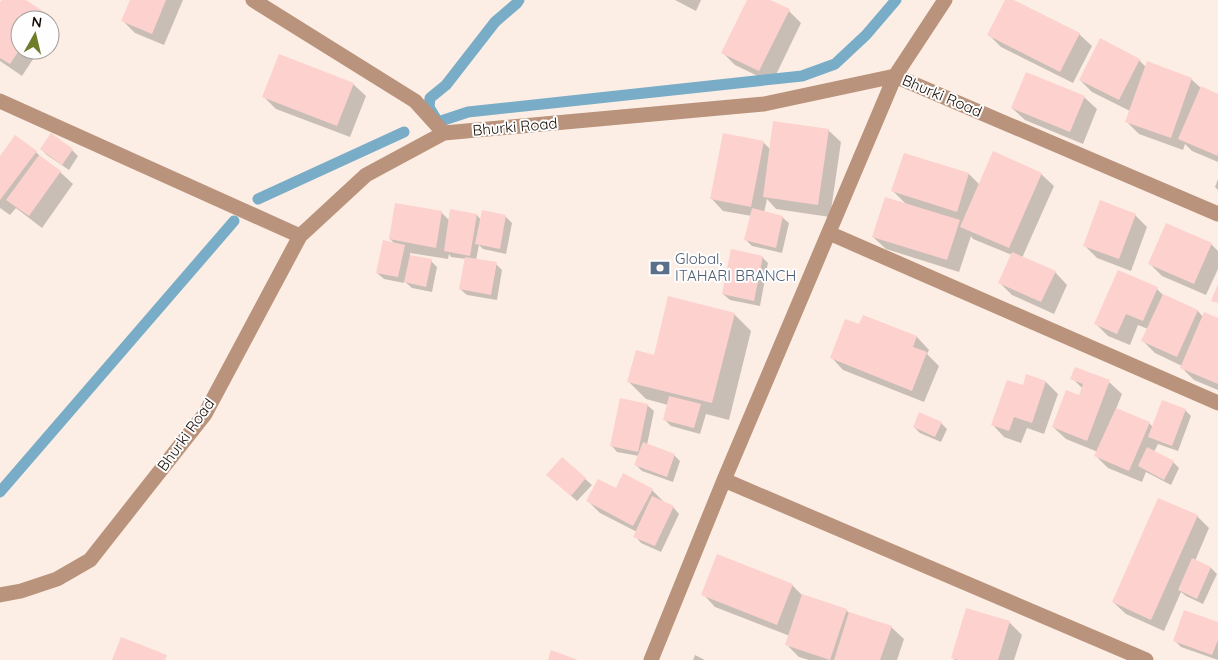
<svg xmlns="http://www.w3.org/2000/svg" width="1218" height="660" font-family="Quicksand,sans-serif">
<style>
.shadow{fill:#0003}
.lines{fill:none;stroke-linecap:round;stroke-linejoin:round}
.stream{stroke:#78acc7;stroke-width:11}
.building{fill:#fdd1ce}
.minor{stroke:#ba937c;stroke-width:15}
.labels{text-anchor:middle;stroke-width:4;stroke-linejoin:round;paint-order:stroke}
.street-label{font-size:15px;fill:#150b04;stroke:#fefefe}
.service-label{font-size:15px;fill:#4e5e75;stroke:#fefefe;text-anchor:start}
</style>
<rect width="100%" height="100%" fill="#fceee4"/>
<path class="shadow" d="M 3,0 L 24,0 L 43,13 L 56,25 L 50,33 L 50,20 L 20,20 L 20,50 L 39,50 L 22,76 L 0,61 L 0,4 Z
M 131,0 L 183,0 L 164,45 L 135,33 L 122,20 Z
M 675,0 L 701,0 L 696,11 Z
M 749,0 L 767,0 L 789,11 L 801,23 L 772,83 L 735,65 L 723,53 Z
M 1006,0 L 1011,0 L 1079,34 L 1092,46 L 1073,83 L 1001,47 L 989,35 Z
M 1139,60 L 1146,67 L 1191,79 L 1202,89 L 1218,95 L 1218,162 L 1192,151 L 1185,144 L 1183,150 L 1139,134 L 1127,122 L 1130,111 L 1092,92 L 1080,80 Z
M 353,84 L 366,96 L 350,137 L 276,109 L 264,97 Z
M 1084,97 L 1097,109 L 1083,144 L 1025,120 L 1012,108 Z
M 828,130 L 841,142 L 830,217 L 776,209 L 767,199 L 764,213 L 782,217 L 789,223 L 782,253 L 752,246 L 746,240 L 752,216 L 723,211 L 711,198 L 763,142 L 770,149 Z
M 51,135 L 72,150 L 78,156 L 69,170 L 47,155 L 41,149 Z
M 36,152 L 45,161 L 60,172 L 73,184 L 42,228 L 16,208 L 10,215 L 0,208 L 0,158 Z
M 904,154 L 969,174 L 980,185 L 1041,174 L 1054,186 L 1022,258 L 1055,272 L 1067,285 L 1054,314 L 1012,295 L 999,282 L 1012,255 L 973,239 L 971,236 L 959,272 L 886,249 L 873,237 L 907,205 L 893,191 Z
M 1218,179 L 1218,190 L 1215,187 Z
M 441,212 L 450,221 L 477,215 L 481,220 L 506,217 L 512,223 L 506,254 L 483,249 L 479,245 L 476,260 L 496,264 L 502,270 L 497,300 L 467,295 L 460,289 L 466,259 L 451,257 L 449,254 L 448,259 L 410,253 L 410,256 L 431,261 L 437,267 L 432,292 L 412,288 L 404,281 L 404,283 L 384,279 L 377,273 L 395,244 L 390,239 Z
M 1135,215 L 1147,227 L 1131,271 L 1097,258 L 1084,245 Z
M 1211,244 L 1218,251 L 1218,269 L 1206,295 L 1162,276 L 1150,264 Z
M 762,257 L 768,263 L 760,306 L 730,300 L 723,294 Z
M 1157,289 L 1165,297 L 1198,311 L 1203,317 L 1218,320 L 1218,390 L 1194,380 L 1181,367 L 1182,366 L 1155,353 L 1143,341 L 1148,329 L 1138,325 L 1130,345 L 1108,336 L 1096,324 Z
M 734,314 L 751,331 L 729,420 L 706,414 L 700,434 L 671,426 L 665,420 L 668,405 L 646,399 L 629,382 Z
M 864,316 L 917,337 L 929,350 L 927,354 L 939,366 L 924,402 L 843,370 L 831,357 L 860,326 Z
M 1072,378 L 1109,382 L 1122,394 L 1116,409 L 1149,423 L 1153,427 L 1185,410 L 1191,416 L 1178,451 L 1158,444 L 1154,452 L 1173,462 L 1179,468 L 1171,485 L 1146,472 L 1142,482 L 1108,468 L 1096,456 L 1098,452 L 1066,439 L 1053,427 L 1080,397 L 1083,389 Z
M 1046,382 L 1058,394 L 1044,434 L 1027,428 L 1021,443 L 1004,437 L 992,424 L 1023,387 Z
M 647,405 L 654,411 L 647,445 L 674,455 L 680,461 L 673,482 L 642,471 L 636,465 L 639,456 L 617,452 L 611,445 Z
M 941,423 L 947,429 L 941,442 L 920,433 L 914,427 Z
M 562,459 L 592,485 L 577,501 L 554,481 Z
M 616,489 L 652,490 L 664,502 L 673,507 L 679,514 L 661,552 L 641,543 L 635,536 L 637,532 L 600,513 L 588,501 Z
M 1197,516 L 1209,528 L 1195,561 L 1211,568 L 1217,574 L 1203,604 L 1186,596 L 1181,592 L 1164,631 L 1126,614 L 1113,602 Z
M 792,585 L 803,596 L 846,610 L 850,614 L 891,627 L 904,639 L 897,660 L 809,660 L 799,657 L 787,645 L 790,636 L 715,607 L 703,594 Z
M 967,609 L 1010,623 L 1022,635 L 1014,660 L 955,660 L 952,657 Z
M 1218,624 L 1218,660 L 1181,647 L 1174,640 Z
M 695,655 L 705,660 L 693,660 Z"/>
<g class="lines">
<path class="stream" d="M 519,0 L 517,3 L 495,22 L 446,85 L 430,98 L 429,107 L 438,122 L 468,112 L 802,76 L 835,64 L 866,35 L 896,0
M 258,199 L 404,132
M 0,492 L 234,221"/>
</g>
<path class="building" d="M 2,0 L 26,0 L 44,12 L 39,20 L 20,20 L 20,49 L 10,64 L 0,58 L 0,2 Z
M 130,0 L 166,0 L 152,34 L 121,21 Z
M 747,0 L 770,0 L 790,9 L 759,71 L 721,53 Z
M 1005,0 L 1014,0 L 1080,33 L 1060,72 L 987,35 Z
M 1100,38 L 1140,59 L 1119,100 L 1079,80 Z
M 279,54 L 354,83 L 337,126 L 262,97 Z
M 1147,61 L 1192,78 L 1171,138 L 1125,122 Z
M 1026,72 L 1085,96 L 1070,132 L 1011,108 Z
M 1201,86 L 1218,94 L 1218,156 L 1178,139 Z
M 773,121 L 829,129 L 818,205 L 763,197 Z
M 51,133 L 73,149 L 62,165 L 40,149 Z
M 723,133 L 764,141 L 751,207 L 710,199 Z
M 15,135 L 37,151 L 0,200 L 0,156 Z
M 993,151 L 1042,173 L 1009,248 L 960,227 Z
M 904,153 L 969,173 L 957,212 L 891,191 Z
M 39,155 L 61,171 L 29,216 L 6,200 Z
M 885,197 L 960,220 L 947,260 L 872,237 Z
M 1100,200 L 1136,214 L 1119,259 L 1083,246 Z
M 395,203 L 442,211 L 436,248 L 389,239 Z
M 752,208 L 783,216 L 776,248 L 744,240 Z
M 450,209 L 477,214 L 470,256 L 444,251 Z
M 482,210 L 506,215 L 500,249 L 475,244 Z
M 1166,223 L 1212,243 L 1194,284 L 1148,264 Z
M 383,240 L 405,245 L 398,277 L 376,273 Z
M 731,249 L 763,256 L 754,301 L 722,294 Z
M 1012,252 L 1056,271 L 1041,302 L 998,283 Z
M 410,255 L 432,259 L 426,287 L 404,282 Z
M 465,257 L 497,262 L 491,295 L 459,289 Z
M 1118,270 L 1158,287 L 1143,321 L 1126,314 L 1117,334 L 1094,324 Z
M 1218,284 L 1218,303 L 1211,301 Z
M 1163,294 L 1198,310 L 1177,357 L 1141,341 Z
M 668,296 L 735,313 L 712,403 L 627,382 L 636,350 L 654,355 Z
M 1204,312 L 1218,318 L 1218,384 L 1180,368 Z
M 863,315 L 917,336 L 913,347 L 927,352 L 912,391 L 830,358 L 845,319 L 859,324 Z
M 1075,367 L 1110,380 L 1087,441 L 1052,427 L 1066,390 L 1079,395 L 1083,384 L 1070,379 Z
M 1026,374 L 1046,381 L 1032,423 L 1014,417 L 1009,431 L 991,425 L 1007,380 L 1023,385 Z
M 669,396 L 701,404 L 694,428 L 663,420 Z
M 620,398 L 648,404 L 638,452 L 610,446 Z
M 1162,400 L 1186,409 L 1172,446 L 1148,437 Z
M 1116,408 L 1150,422 L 1129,471 L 1094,456 Z
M 919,412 L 942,422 L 935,437 L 913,427 Z
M 643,442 L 675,454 L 667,477 L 634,465 Z
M 1147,447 L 1174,461 L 1164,480 L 1138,466 Z
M 562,457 L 586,478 L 571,496 L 546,475 Z
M 623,473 L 653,489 L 633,526 L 586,501 L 598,479 L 616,488 Z
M 652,496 L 674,506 L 655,546 L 633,537 Z
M 1158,498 L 1198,515 L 1151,620 L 1112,602 Z
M 717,554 L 793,584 L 777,625 L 701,595 Z
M 1192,558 L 1211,567 L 1197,599 L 1178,590 Z
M 802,594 L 847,609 L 830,660 L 785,645 Z
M 966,608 L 1010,621 L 998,660 L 958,660 L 951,658 Z
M 1184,610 L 1218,622 L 1218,640 L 1212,655 L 1173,641 Z
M 849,612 L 892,626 L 880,660 L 834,660 Z
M 121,637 L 167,655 L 165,660 L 112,660 Z
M 551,650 L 578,660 L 548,660 Z"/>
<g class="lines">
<path class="minor" d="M 253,0 L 415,101 L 444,133
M 0,101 L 300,236
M 829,233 L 1218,403
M 724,480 L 1146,660
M 0,595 L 21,591 L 57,579 L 90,560 L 205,414 L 300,236 L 366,175 L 444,133 L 764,104 L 895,76 L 1218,214
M 651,660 L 724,480 L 895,76 L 945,0"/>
</g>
<defs>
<symbol id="bank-bare" viewBox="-9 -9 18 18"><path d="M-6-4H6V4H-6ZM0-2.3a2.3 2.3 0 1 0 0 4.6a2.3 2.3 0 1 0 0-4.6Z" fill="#5c6f8a" stroke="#fefefe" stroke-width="2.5" paint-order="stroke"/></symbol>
</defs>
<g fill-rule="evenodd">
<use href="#bank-bare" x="646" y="254" width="28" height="28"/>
</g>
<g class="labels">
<g class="street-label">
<text transform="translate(942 96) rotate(23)" y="5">Bhurki Road</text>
<text transform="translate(515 127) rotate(-5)" y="5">Bhurki Road</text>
<text transform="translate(186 435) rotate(-54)" y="5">Bhurki Road</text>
</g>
<g class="service-label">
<text x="675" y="264">Global,<tspan x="675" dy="17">ITAHARI BRANCH</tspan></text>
</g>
</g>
<g transform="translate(35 35) rotate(8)"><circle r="24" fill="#fefefe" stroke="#a19d9a"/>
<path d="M0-4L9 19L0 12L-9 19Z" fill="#6f7d2b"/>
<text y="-8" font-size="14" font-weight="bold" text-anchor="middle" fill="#150b04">N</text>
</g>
</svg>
